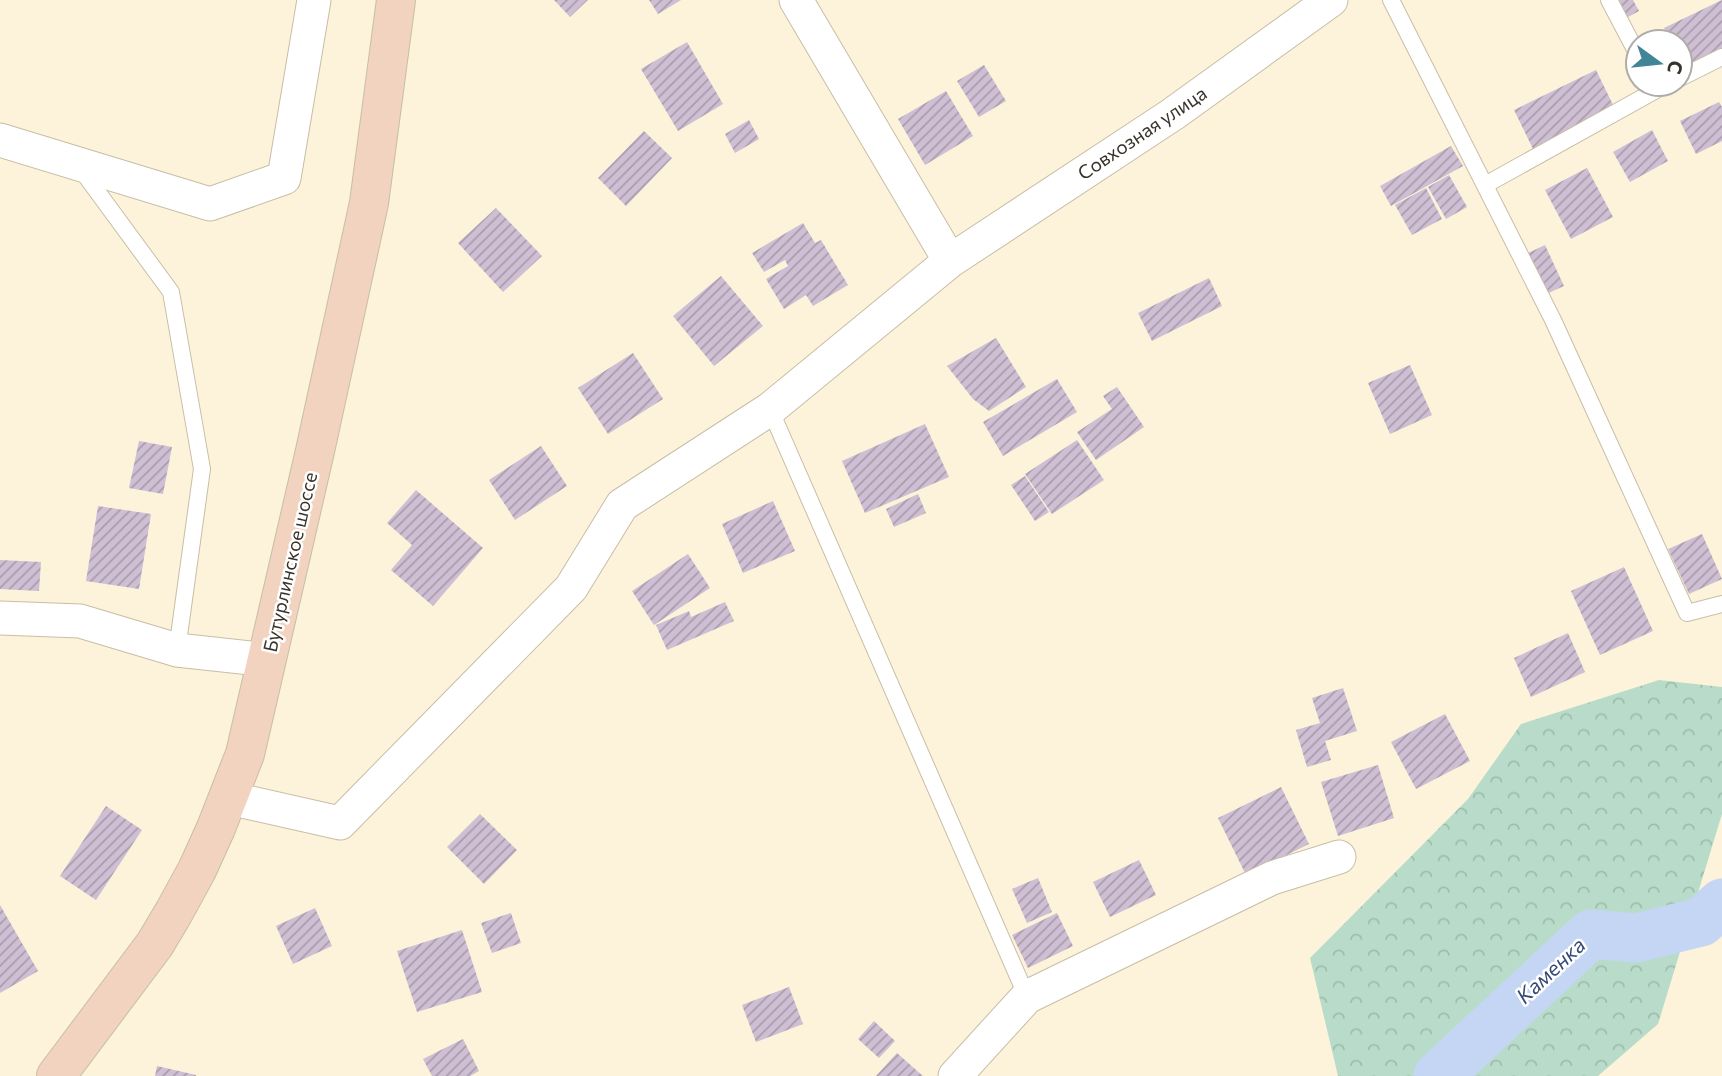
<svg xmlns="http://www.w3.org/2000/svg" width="1722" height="1076" font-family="Commissioner,sans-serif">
<defs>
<pattern id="forest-crowns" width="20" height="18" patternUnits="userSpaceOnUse" patternTransform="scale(1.75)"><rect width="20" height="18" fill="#b8dcc9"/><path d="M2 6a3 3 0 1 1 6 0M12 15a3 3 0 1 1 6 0" fill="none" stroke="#9fbdad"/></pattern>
<pattern id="building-hatch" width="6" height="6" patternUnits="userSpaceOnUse" patternTransform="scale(1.75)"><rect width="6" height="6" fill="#cfbfd4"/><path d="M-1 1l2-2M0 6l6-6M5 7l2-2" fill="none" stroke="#a99cac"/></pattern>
</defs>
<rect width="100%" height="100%" fill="#fcf3da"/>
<!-- forest -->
<path fill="url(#forest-crowns)" d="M1659 680 1722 687V814L1658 1024 1598 1076H1338L1310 958 1468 799 1521 724Z"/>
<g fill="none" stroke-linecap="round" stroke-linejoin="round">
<!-- river -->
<path stroke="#c5d6f5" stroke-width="49" d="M1438 1076 1591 934 1636 938 1701 922 1722 903"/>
</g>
<!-- building -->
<path fill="url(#building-hatch)" d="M554 0H588L570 17Z
M649 0H681L658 14Z
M1608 0H1633L1639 11 1619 22Z
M1722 0V64L1689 80 1680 61V42H1671L1664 28Z
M687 42 723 104 678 131 641 69Z
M984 65 1006 101 979 117 957 81Z
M1596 70 1617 113 1535 153 1514 110Z
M946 91 973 136 925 165 898 119Z
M1719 102 1722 107V141L1696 154 1680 121Z
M749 120 759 139 735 153 725 134Z
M1652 130 1668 161 1630 182 1613 152Z
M644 131 672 158 626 206 598 178Z
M1451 146 1463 166 1391 206 1380 186Z
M1587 168 1613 217 1571 239 1545 190Z
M1449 175 1467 207 1446 219 1428 187Z
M1426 188 1442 219 1412 235 1395 205Z
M496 208 542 256 503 292 458 243Z
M803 223 815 243 821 240 848 285 813 306 806 295 784 309 766 279 788 266 785 260 764 272 752 253Z
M1545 245 1564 286 1542 296 1524 255Z
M721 276 763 326 714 366 673 316Z
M1209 278 1222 306 1152 341 1138 313Z
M996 338 1026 387 989 411 973 399 947 366Z
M633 353 663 399 608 434 578 388Z
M1410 365 1432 415 1390 434 1368 383Z
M1057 379 1077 412 1003 456 983 422Z
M1117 387 1144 427 1096 460 1077 432 1112 409 1103 396Z
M925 424 949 477 865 513 842 461Z
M1077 440 1104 480 1052 514 1025 474Z
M139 441 172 447 163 494 129 488Z
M541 446 567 486 515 520 489 480Z
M1025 476 1049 512 1035 521 1011 485Z
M416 490 483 548 433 606 391 570 412 545 387 523Z
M918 494 926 513 894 527 886 509Z
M773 501 795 551 743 573 722 524Z
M98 506 151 514 139 589 86 581Z
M1702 534 1722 579 1689 594 1668 549Z
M688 554 710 588 654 625 632 591Z
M0 560 41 562 39 591 0 589Z
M1624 567 1653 631 1600 655 1571 591Z
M725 602 734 621 667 650 656 625 689 611 691 617Z
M1568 633 1585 672 1531 697 1514 658Z
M1343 688 1357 731 1325 741 1331 760 1307 767 1296 730 1320 723 1312 698Z
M1445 714 1470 761 1416 789 1391 742Z
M1378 765 1394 818 1338 836 1321 782Z
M1281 787 1309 844 1246 875 1218 818Z
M106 806 142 830 96 900 60 876Z
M480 814 517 850 484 884 447 847Z
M1139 860 1156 895 1110 917 1093 882Z
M1038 878 1052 912 1027 923 1012 889Z
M0 905 38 971 0 993Z
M315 908 332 946 293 964 276 926Z
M511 913 521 943 492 953 481 923Z
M1057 913 1073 946 1028 968 1012 935Z
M462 930 482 992 417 1012 397 951Z
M789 987 803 1024 756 1042 742 1005Z
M874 1021 895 1041 879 1058 858 1039Z
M463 1039 479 1071 470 1076H432L423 1059Z
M897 1053 923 1076H876Z
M157 1066 196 1075V1076H155Z"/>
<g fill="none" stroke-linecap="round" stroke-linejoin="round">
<!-- lane casing -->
<g stroke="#c7bea6" stroke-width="18">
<path id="lane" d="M1391 0 1553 320 1687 613 1722 604
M1609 0 1638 55
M1680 78 1722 57
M80 168 171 292 202 469 177 650
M1485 185 1667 84
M770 409 1027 997"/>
</g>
<!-- street casing -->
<g stroke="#c7bea6" stroke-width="35">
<path id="street" d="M796 0 950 261
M0 140 210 204 284 178 314 0
M0 618 80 621 177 650 268 660
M229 798 340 823 571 588 622 505 770 409 950 261 1173 114 1331 0
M955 1076 1027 997 1272 878 1339 857"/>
</g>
<!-- secondary casing -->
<g stroke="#c7bea6" stroke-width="40">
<path id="secondary" d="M56 1076 155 944 174 912 197 870 216 828 245 754 315 451 369 203 396 0"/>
</g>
<!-- lane -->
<use href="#lane" stroke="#fff" stroke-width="16"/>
<!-- street -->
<use href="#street" stroke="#fff" stroke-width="33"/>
<!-- secondary -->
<use href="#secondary" stroke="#f1d3bf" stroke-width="38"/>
</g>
<g text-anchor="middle" stroke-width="5" stroke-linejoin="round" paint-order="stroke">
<!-- street labels -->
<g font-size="19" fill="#37332a" stroke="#fff">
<text transform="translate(1142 133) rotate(-34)" y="7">Совхозная улица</text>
<text transform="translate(290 562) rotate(-77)" y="7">Бутурлинское шоссе</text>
</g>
<!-- water labels -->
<g font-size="21" font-style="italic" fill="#344a74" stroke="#fff">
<text transform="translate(1551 971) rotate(-43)" y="7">Каменка</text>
</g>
</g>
<!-- north arrow -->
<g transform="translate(1659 63) rotate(105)"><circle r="33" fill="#ffffff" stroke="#afadaa" stroke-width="2"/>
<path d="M0-5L12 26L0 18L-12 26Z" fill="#428596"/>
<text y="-10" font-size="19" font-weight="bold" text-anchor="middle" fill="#37332a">С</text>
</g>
</svg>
